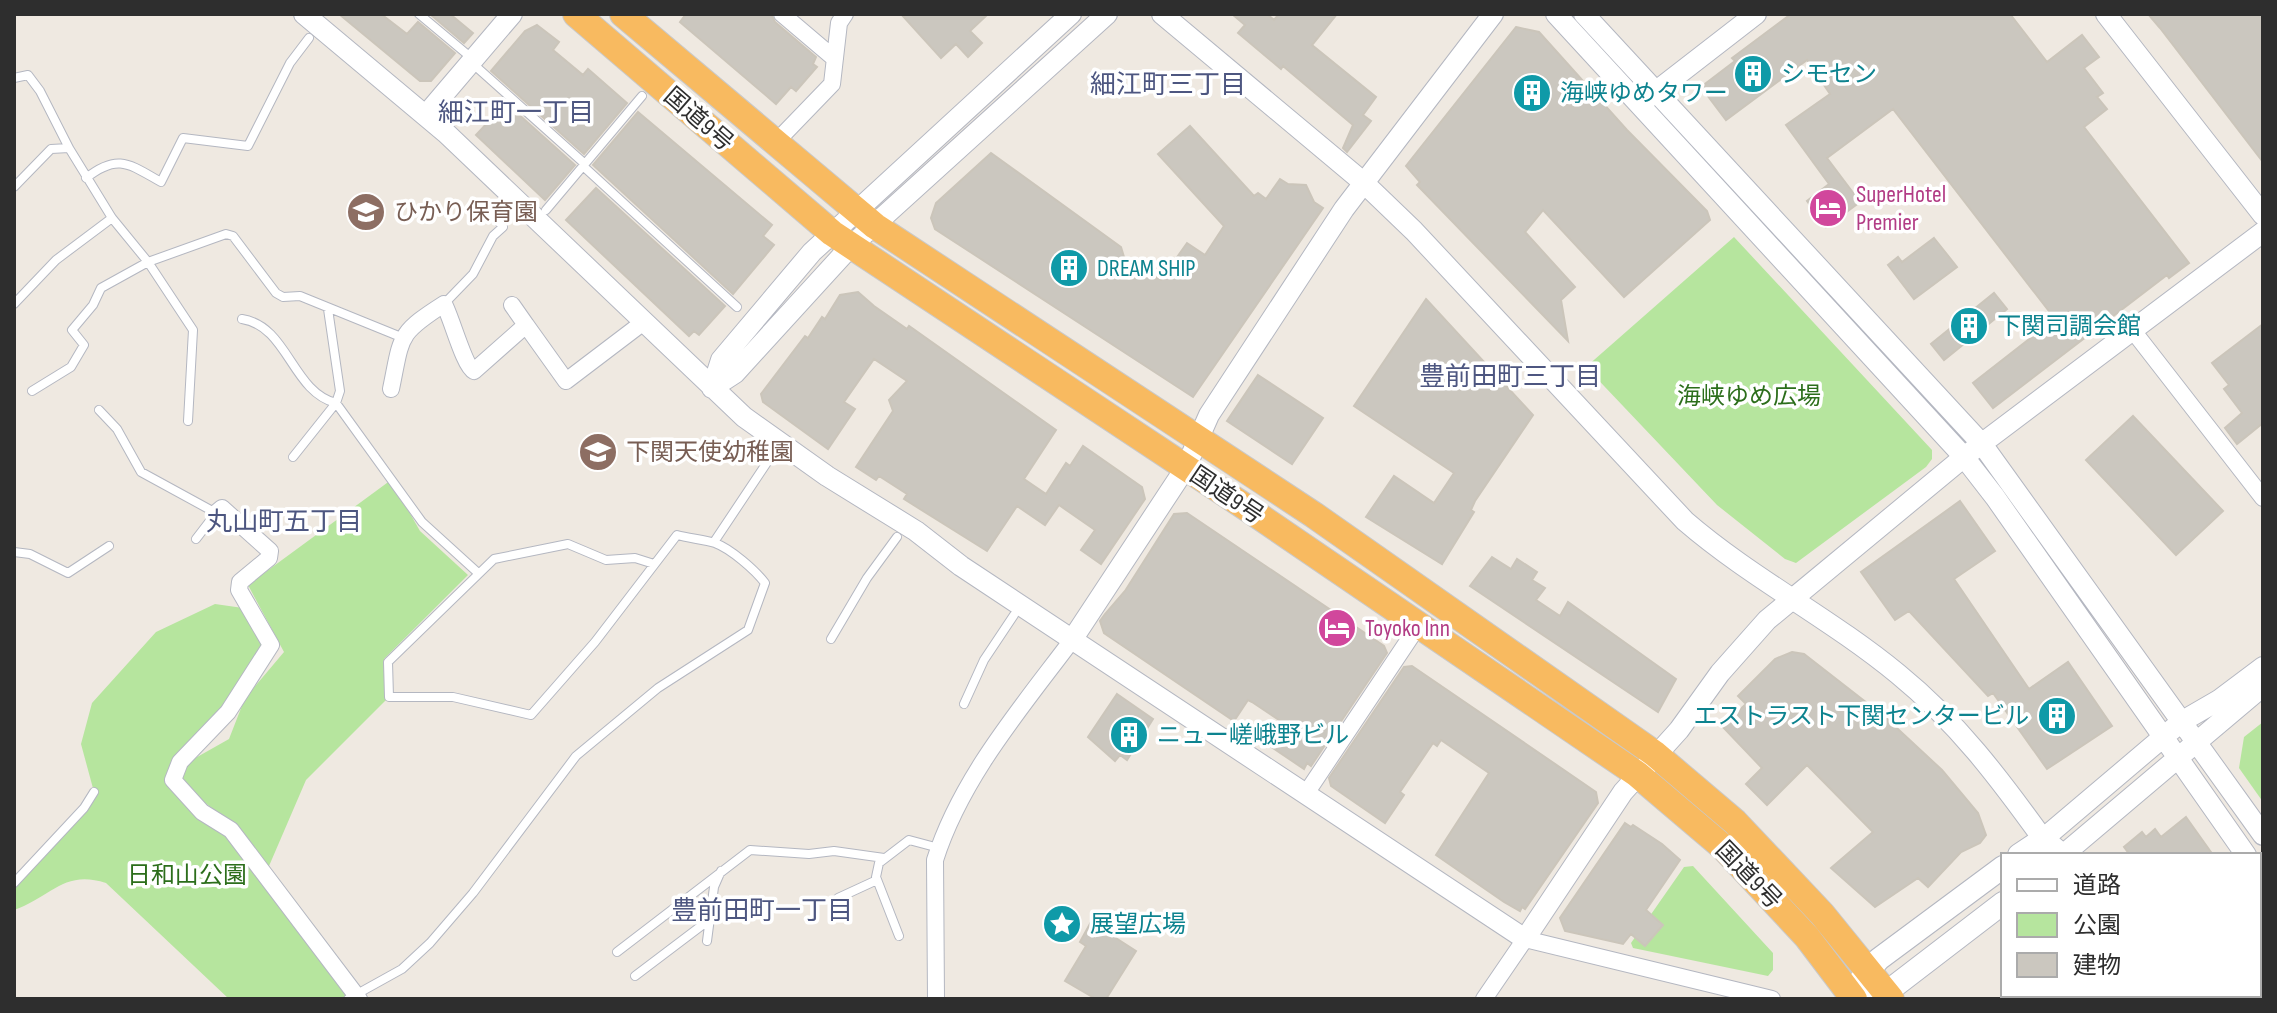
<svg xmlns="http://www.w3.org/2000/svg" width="2277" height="1013" font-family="'Sofia Sans Condensed','Noto Sans JP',sans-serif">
<rect width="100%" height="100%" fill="#efe9e1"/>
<!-- green -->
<path fill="#b6e59e" d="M1734 237 1932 450V459L1926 467 1796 563 1785 559 1717 505 1586 367Z
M391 480 420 531 468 575 384 659 389 697 306 780 266 873 239 829 178 782 183 765 229 739 245 698 284 652 248 585Z
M215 604 250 609 271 645 174 772 231 830 358 997 229 999 106 883C64 869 51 897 14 910V883L94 792 81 744 92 703 156 632Z
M2263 722V802L2239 768 2244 737Z
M1693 866 1773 953V970L1768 976 1633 948 1631 943 1684 867Z"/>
<!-- building -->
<path fill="#cbc7bf" stroke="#cbc5ba" stroke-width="2" d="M339 14H381L407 34 418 22 455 53 431 81H420Z
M430 14H450L473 33 464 43Z
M686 14H771L775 22 816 57 813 64 817 67 796 91 791 87 776 104 680 22Z
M901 14H988L970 31 982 43 968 57 956 44 941 58Z
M1232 14H1267L1274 20 1279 14H1337L1312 45 1376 97 1363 115 1371 121 1347 152 1343 148 1353 125 1283 66 1281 69 1238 33 1245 25Z
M1791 14H2010L2047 62 2082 35 2099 57 2084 68 2103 93 2097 97 2107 109 2084 127 2189 263 2169 278 2167 275 1993 408 1973 383 2055 319 1893 109 1827 158 1860 202 1826 227 1807 201 1829 184 1786 125 1830 94 1807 60 1726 120 1701 87 1735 61 1732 58Z
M2148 14H2263V162L2160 28Z
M537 25 559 42 553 50 583 75 588 69 627 103 584 154 491 71 525 31Z
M1516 27 1539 32 1627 130 1707 211 1710 220 1624 297 1543 210 1525 232 1575 287 1561 300 1568 341 1417 185 1420 182 1406 166Z
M506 103 575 165 545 200 476 135Z
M638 112 772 225 763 236 774 245 733 294 593 165Z
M1190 126 1254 196 1258 193 1266 199 1280 179 1288 184 1306 185 1314 202 1323 208 1193 397 935 229 931 218 936 203 991 153 1121 247 1124 257 1161 280 1187 243 1205 255 1224 226 1158 154Z
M596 188 725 306 699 335 694 331 689 336 566 220Z
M1934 238 1957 267 1914 299 1888 265 1898 257 1902 262Z
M858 292 874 306 907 329 909 326 1056 430 1024 479 1046 494 1066 463 1070 466 1083 446 1142 487 1145 499 1101 564 1081 550 1095 530 1059 505 1045 525 1017 506 987 551 904 499 907 494 879 476 876 480 856 467 893 411 889 400 907 381 874 359 844 402 855 409 828 449 763 402 761 394 805 336 808 338 822 317 825 319 840 295Z
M1994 293 2007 309 1944 360 1931 344Z
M1426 299 1533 415 1475 501 1471 510 1474 512 1442 564 1366 517 1394 476 1434 503 1454 473 1354 406Z
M2263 324V423L2237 444 2225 428 2242 413 2224 389 2229 385 2212 363Z
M1258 375 1323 418 1292 464 1227 421Z
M2133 416 2223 511 2176 555 2086 460Z
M1960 501 1995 551 1954 579 2029 689 2068 662 2112 726 2047 769 1993 693 1988 696 1909 611 1895 620 1861 572Z
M1187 513 1384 646 1387 653 1311 766 1307 763 1304 769 1267 744 1282 722 1252 702 1248 700 1234 721 1104 633 1100 621 1105 614 1125 591 1174 514Z
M1492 557 1511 569 1517 559 1537 572 1532 580 1545 588 1536 600 1560 616 1568 602 1676 679 1658 712 1470 586Z
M1792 652 1804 654 1885 717 1942 770 1978 813 1986 835 1980 843 1961 852 1928 887 1918 878 1875 907 1831 868 1873 832 1807 765 1767 805 1746 784 1762 768 1722 726 1746 704 1738 696 1775 659Z
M1412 666 1596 792 1598 803 1525 909 1522 907 1520 911 1504 902 1436 855 1489 773 1441 740 1437 746 1433 743 1400 792 1404 795 1385 823 1331 786 1329 778 1404 667Z
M1117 694 1153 719 1127 760 1120 755 1115 761 1088 737Z
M2186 817 2213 855H2130L2124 847 2142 832 2146 837 2155 829 2161 837Z
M1625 823 1631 827 1633 825 1662 844 1680 860 1646 910 1663 925 1645 946 1631 934 1623 944 1565 931 1560 918Z
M1091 922 1136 951 1106 999H1096L1065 981 1086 946 1080 942Z"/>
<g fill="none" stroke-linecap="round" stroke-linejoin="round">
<!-- service casing -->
<g stroke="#b4b7c1" stroke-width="10">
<path id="service" d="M419 14 474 60
M472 63 585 164
M14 78 28 75 40 91 69 148
M583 166 737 307
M86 178C118 153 129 164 161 182L183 138 248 146 290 63 309 38
M14 187 51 149 69 148 112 218 148 262 193 330 188 421
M546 210 642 96
M14 304 56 260 112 218
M444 304 473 274 493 236 503 227 485 205
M242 319C288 326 292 392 336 403L422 522 477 572
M32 391 71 367 84 345 72 330 93 305 101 288 148 262 226 234 233 236 276 293 283 297 300 296 401 337
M99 410 117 429 141 472 216 513 196 539
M293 457 336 403 340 391 328 309
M714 542 780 443
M14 552 30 554 68 573 109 546
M831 639 867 578 897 537
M964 704 984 660 1014 615
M14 883 84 808 94 792
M838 898 877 880
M899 936 876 877 879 863 909 840 939 848
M707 941 714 887 721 871
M617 952 750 850 809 854 834 851 884 858
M635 976 709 920
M348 999 402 969 430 943 473 893 576 756 658 688 748 630 765 583C755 570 731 549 715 543 706 540 688 538 677 535L595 642 531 715 453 697H389L388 662 494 559 568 544 606 560 635 558 654 564"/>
</g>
<!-- minor casing -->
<g stroke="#b4b7c1" stroke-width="18">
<path id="minor" d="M782 14 835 59
M776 142 832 84 839 23 845 14
M526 325 566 381 645 321
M2134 332 2263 498
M391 389C402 336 397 334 444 304 452 319 464 366 474 371L526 325 512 305
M216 513 222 508 270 551 269 558 240 582 239 590 271 645 228 712 180 762 173 780 202 812 231 830 359 999
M1305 795 1418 626
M2259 974 2263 973
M936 999 935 860C961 778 1021 708 1072 640
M1484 999 1525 939 1772 999"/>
</g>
<!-- tertiary casing -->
<g stroke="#b4b7c1" stroke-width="22">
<path id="tertiary" d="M304 14 446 133 744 417 827 476 916 531 961 566 1525 939 1623 792 1679 730 1720 673 1767 620 1964 457 2263 232
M1162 14 1363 182 1414 231 1685 521C1751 578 1830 618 1898 674 1957 722 1999 778 2043 839L2181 722 2219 700 2263 667
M1556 14 1964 457 1995 497 2246 855
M1584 14 1982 444 2263 835
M2106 14 2263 215
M1645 100 1756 14
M426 115 512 14
M712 388 735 373 851 246 1107 14
M712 388 721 360 812 252 1071 14
M1072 640 1186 467 1209 415 1344 209 1493 14
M2063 855 2263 686
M2259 872 2263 877"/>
</g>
<!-- secondary casing -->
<g stroke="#b4b7c1" stroke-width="24">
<path id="secondary" d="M2043 839 2062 855
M2019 855 2043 839
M1858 983 1879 959 2003 867
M1871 993 1887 992 2003 903
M2142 995 2145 999
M2165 995 2168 999"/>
</g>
<!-- trunk casing -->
<g stroke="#c9c9c9" stroke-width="28">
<path id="trunk" d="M576 14 832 233 1247 508 1637 774 1723 847 1807 937 1854 999
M623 14 875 226 1314 515 1655 754 1735 822 1822 914 1891 999"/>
</g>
<!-- service -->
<use href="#service" stroke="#fff" stroke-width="8"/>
<!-- minor -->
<use href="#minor" stroke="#fff" stroke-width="16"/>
<!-- tertiary -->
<use href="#tertiary" stroke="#fff" stroke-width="20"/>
<!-- secondary -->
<use href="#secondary" stroke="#fff" stroke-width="22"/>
<!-- trunk -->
<use href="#trunk" stroke="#f8ba60" stroke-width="26"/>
</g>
<!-- icons -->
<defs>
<g id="building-disc" transform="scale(2)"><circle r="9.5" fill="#0f9aa8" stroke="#fff"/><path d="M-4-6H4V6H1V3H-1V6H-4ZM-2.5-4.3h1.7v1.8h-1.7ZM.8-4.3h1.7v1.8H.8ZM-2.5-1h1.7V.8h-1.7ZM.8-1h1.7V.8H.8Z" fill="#fff"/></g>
<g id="hotel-disc" transform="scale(2)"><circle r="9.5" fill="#d1479c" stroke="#fff"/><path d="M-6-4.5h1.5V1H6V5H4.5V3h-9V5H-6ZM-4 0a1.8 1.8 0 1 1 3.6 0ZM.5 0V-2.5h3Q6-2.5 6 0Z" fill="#fff"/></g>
<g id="school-disc" transform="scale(2)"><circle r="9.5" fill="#8d6e63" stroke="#fff"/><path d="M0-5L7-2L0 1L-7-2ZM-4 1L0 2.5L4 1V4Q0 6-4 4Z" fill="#fff"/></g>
<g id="sight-disc" transform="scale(2)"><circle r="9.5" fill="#0f9aa8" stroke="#fff"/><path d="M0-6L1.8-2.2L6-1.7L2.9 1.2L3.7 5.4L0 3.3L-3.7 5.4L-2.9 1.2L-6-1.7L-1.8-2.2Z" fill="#fff"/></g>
</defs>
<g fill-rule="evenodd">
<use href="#building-disc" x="1753" y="74"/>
<use href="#building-disc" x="1532" y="93"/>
<use href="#hotel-disc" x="1828" y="208"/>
<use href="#school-disc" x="366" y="212"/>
<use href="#building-disc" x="1069" y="268"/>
<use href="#building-disc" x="1969" y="326"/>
<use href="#school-disc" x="598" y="452"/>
<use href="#hotel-disc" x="1337" y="628"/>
<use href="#building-disc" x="2057" y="716"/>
<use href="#building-disc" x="1129" y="735"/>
<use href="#sight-disc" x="1062" y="924"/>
</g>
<g text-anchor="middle" stroke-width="7" stroke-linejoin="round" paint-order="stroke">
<!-- culture labels -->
<g font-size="24" fill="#0d838f" stroke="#fff" text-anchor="start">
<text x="1781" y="82">シモセン</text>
<text x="1560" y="101">海峡ゆめタワー</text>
<text x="1097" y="276">DREAM SHIP</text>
<text x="1997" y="334">下関司調会館</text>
<text x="2029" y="724" text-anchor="end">エストラスト下関センタービル</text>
<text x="1157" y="743">ニュー嵯峨野ビル</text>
<text x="1090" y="932">展望広場</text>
</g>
<!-- street labels -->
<g font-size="24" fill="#2e2e2e" stroke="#fff">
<text transform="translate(699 119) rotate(41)" y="8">国道9号</text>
<text transform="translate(1227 495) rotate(34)" y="8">国道9号</text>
<text transform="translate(1749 875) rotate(46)" y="8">国道9号</text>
</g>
<!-- hotel labels -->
<g font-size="24" fill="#b23c85" stroke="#fff" text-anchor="start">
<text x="1856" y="202">SuperHotel<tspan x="1856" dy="28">Premier</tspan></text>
<text x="1365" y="636">Toyoko Inn</text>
</g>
<!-- education labels -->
<g font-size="24" fill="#785e54" stroke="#fff" text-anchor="start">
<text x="394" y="220">ひかり保育園</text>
<text x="626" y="460">下関天使幼稚園</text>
</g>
<!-- park labels -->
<g font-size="24" fill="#2c6e1b" stroke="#fff">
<text x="1749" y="404">海峡ゆめ広場</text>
<text x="187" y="883">日和山公園</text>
</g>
<!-- neighbourhood labels -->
<g font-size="26" fill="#4d5680" stroke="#fff">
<text x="1168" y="93">細江町三丁目</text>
<text x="516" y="121">細江町一丁目</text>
<text x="1510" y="385">豊前田町三丁目</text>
<text x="284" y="530">丸山町五丁目</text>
<text x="762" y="919">豊前田町一丁目</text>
</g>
</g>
<!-- border -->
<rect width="2277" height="1013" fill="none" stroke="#2e2e2e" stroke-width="32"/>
<!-- legend -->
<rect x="2001" y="853" width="260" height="144" fill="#ffffff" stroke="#ababab" stroke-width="2"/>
<rect x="2017" y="879" width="40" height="12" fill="#ffffff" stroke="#ababab" stroke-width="2"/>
<text x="2073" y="893" font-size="24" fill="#2e2e2e">道路</text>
<rect x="2017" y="913" width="40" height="24" fill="#b6e59e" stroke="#ababab" stroke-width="2"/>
<text x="2073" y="933" font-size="24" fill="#2e2e2e">公園</text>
<rect x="2017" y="953" width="40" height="24" fill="#cbc7bf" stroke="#ababab" stroke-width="2"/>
<text x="2073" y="973" font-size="24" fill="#2e2e2e">建物</text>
</svg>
